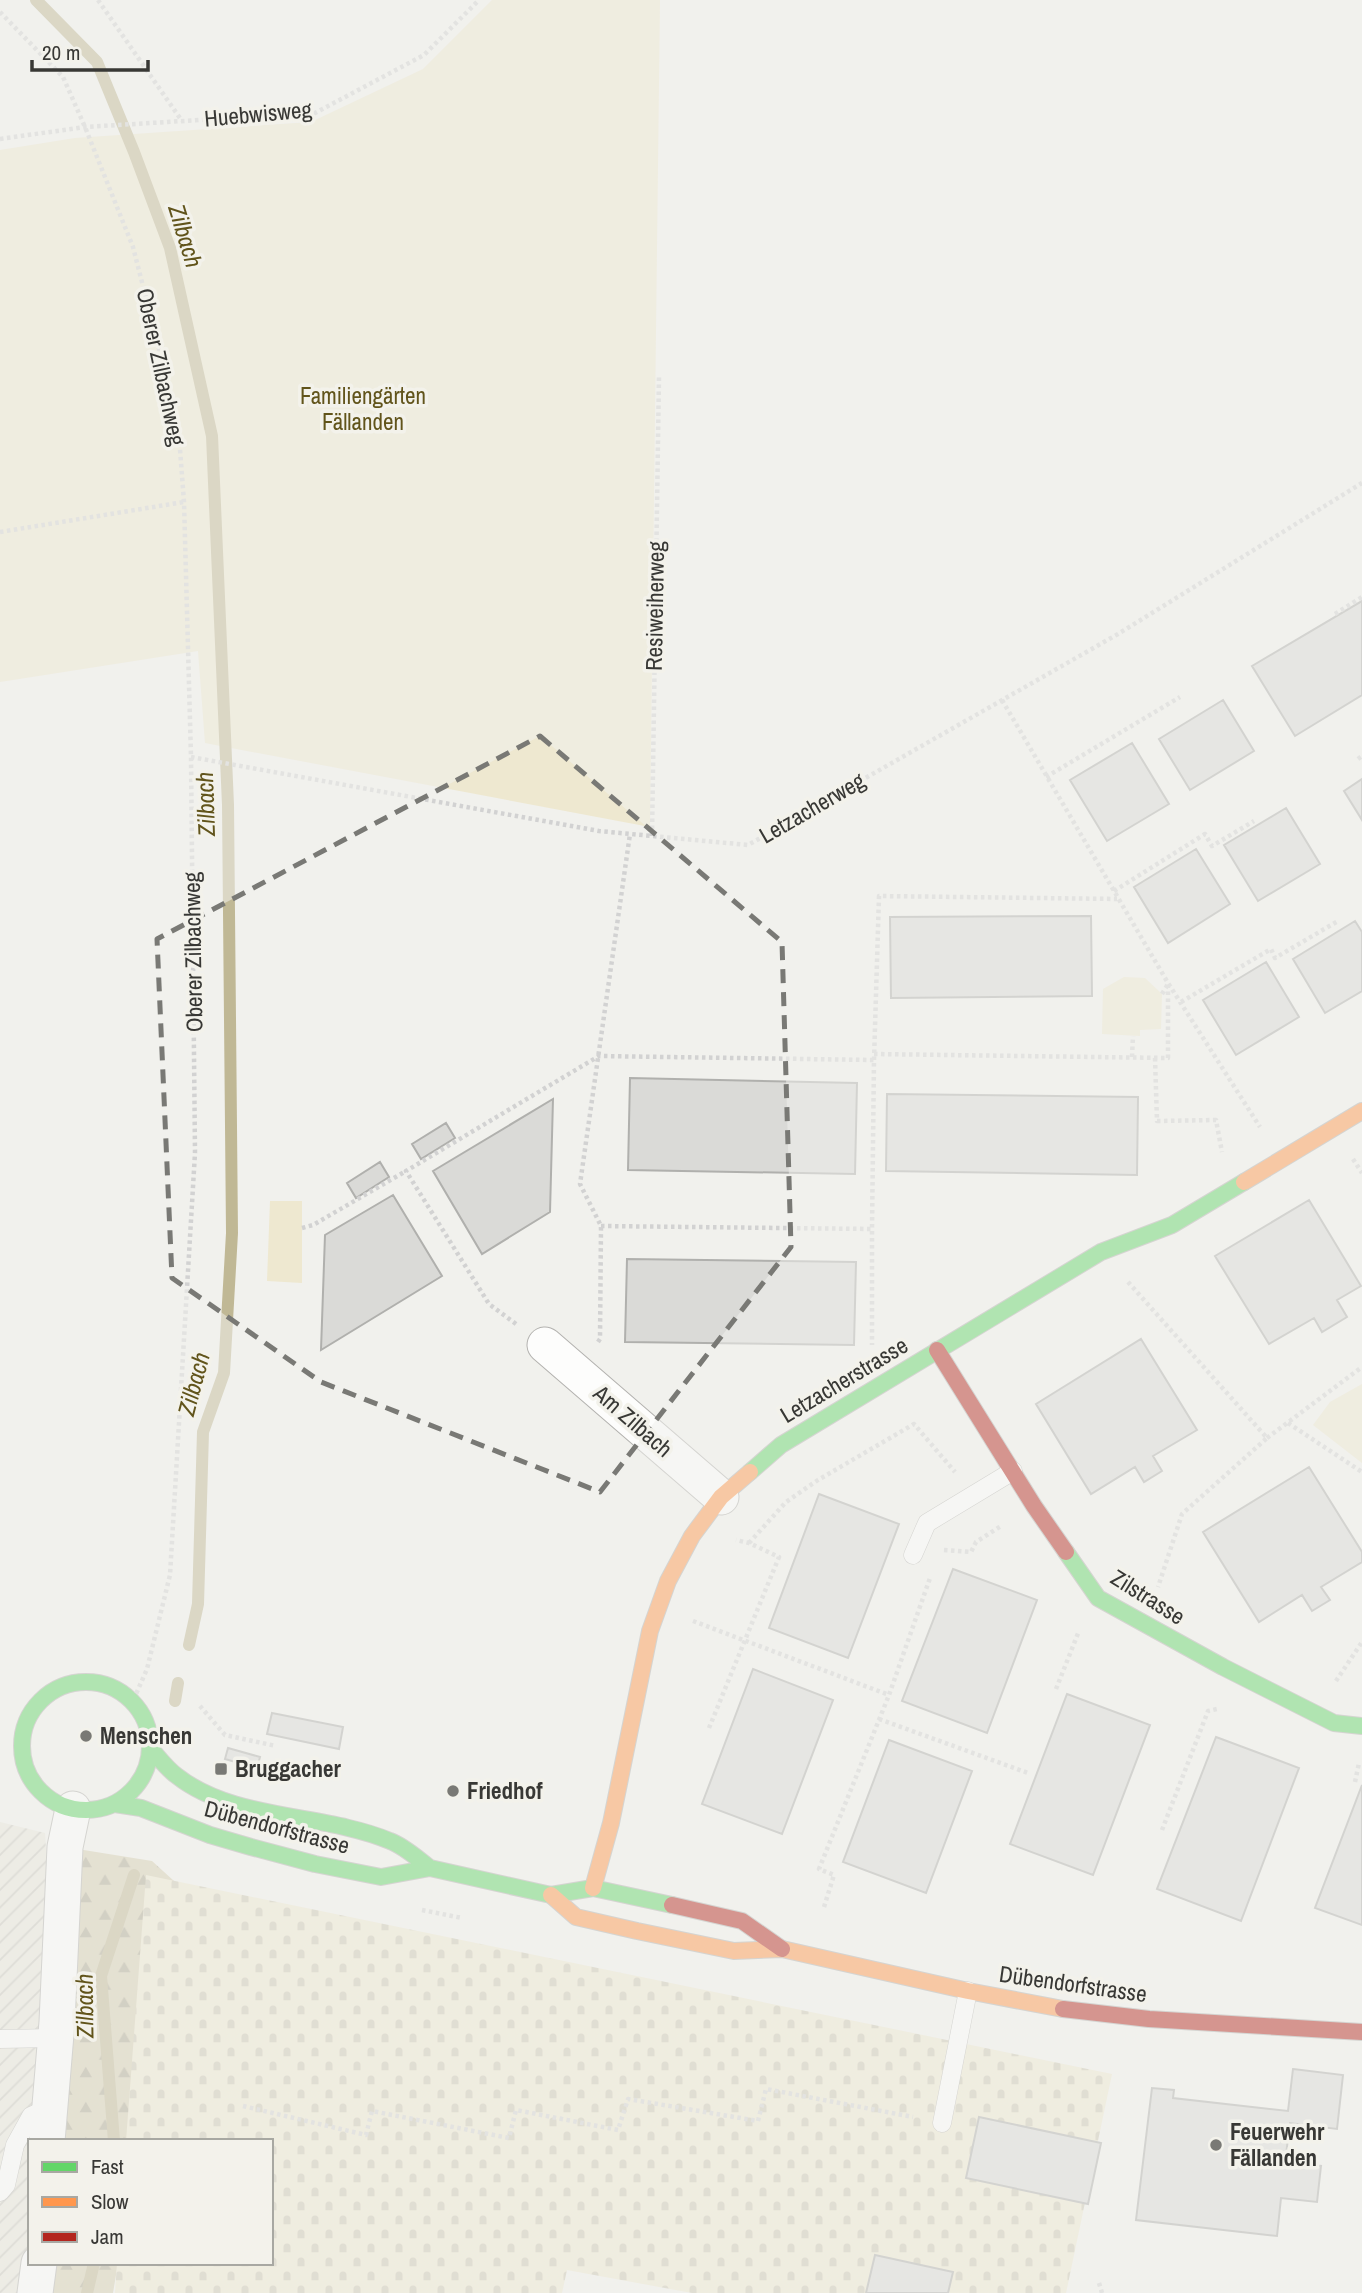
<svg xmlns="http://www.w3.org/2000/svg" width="1362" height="2293" font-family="'Archivo Narrow',sans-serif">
<defs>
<pattern id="industrial-furrows" width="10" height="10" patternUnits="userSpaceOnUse" patternTransform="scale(1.75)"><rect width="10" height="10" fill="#e8e6dc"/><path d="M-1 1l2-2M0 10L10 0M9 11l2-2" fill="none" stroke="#c8c6bd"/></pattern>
<pattern id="forest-firs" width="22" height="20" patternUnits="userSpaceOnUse" patternTransform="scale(1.75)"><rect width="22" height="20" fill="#d5ceb2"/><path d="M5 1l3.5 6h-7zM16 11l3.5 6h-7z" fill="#aea892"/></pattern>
<pattern id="cemetery-stones" width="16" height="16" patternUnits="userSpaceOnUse" patternTransform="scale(1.75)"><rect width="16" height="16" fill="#eee8d0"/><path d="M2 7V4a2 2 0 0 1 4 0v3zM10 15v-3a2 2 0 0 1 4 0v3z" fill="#cdc8b3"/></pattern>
</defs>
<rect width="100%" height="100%" fill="#f1f1ed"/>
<!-- industrial -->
<path fill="url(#industrial-furrows)" d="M0 1822 45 1833 57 2022 47 2141H30V2263L35 2293H0Z"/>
<!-- forest -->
<path fill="url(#forest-firs)" d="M65 1847 152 1861 196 1901 140 2141H47Z
M39 2263H118L113 2293H35Z"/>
<!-- cemetery -->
<path fill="url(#cemetery-stones)" d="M146 1875 1112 2074 1066 2293H692L567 2270 562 2293H115L117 2263H271V2141H126Z"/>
<!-- green -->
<path fill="#eee8d0" d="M492 0H660L650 827 205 743 198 651 0 682V150L75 138 311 122 423 69Z
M1124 977 1145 978 1162 994 1161 1029 1140 1030V1036L1102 1034 1103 989Z
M270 1201H302V1283L267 1281Z
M1362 1384V1463L1313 1425 1330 1402Z"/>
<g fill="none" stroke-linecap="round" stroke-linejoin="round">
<!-- stream -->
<path stroke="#c0b895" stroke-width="12" d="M36 0 97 62 134 152 170 248 212 436 228 805 232 1233 224 1373 203 1432 198 1604 189 1645
M175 1701 178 1683
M114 2141 101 1976 134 1875
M87 2293 94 2263"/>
</g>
<!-- building -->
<path fill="#dadad7" stroke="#b0b0ad" stroke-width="2" d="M1362 601V695L1295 736 1252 666Z
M1223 700 1254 751 1190 790 1159 739Z
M1132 743 1169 804 1107 841 1070 780Z
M1362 779V820L1344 791Z
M1286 808 1320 864 1258 901 1224 845Z
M1196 849 1230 904 1168 943 1134 887Z
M1091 916 1092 996 891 998 890 917Z
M1355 921 1362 932V991L1325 1013 1293 959Z
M1266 962 1299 1017 1236 1055 1203 1000Z
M630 1078 857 1083 855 1174 628 1170Z
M887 1094 1138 1097 1137 1175 886 1171Z
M553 1099 550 1212 482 1254 433 1171Z
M446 1123 455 1138 421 1159 412 1144Z
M380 1162 389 1177 356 1198 347 1183Z
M393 1195 442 1276 321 1350 325 1235Z
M1309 1200 1361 1286 1337 1300 1347 1317 1322 1332 1314 1318 1269 1344 1215 1256Z
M627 1259 856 1262 854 1345 625 1342Z
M1141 1339 1197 1430 1153 1456 1162 1471 1144 1482 1135 1467 1091 1494 1036 1404Z
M1309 1467 1362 1552V1562L1321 1587 1330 1600 1312 1611 1302 1595 1259 1622 1203 1532Z
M819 1494 899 1524 848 1658 769 1628Z
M953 1569 1037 1600 987 1733 902 1701Z
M753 1669 833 1700 782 1834 702 1804Z
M1067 1694 1150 1725 1093 1875 1010 1844Z
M272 1713 343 1727 339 1749 267 1734Z
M1216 1737 1299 1768 1241 1921 1157 1889Z
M889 1740 972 1771 926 1893 843 1862Z
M228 1748 260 1757 257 1768 225 1759Z
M1362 1785V1925L1315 1908Z
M1293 2069 1343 2075 1337 2129 1290 2123 1285 2162 1321 2166 1317 2202 1281 2198 1277 2236 1136 2220 1152 2088 1174 2090 1173 2098 1288 2111Z
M979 2117 1101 2143 1088 2204 966 2178Z
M875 2255 953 2272 948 2293H866Z"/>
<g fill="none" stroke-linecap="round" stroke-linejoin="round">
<!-- lane casing -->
<g stroke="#b3b2af" stroke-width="19">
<path id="lane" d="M913 1555 927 1523 1013 1471
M0 2039 55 2038
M942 2123 968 1991
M0 2192 6 2185 15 2145 31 2116 49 2108"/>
</g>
<!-- street casing -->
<g stroke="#b3b2af" stroke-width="37">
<path id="street" d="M545 1345 721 1497
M47 2141 57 2022 65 1847 73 1809
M35 2293 39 2263"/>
</g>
<!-- fast casing -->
<g stroke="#b3b2af" stroke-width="18">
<path id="fast" d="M750 1472 781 1445 1101 1252 1172 1225 1244 1182
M1066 1552 1098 1598 1223 1667 1334 1723 1362 1726
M22 1746a64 64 0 1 1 128 0a64 64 0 1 1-128 0Z
M151 1749C159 1758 167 1769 177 1776 234 1821 324 1813 390 1841 404 1846 418 1859 430 1868
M115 1804 141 1808 210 1835 251 1847 315 1864 381 1877 430 1868 551 1895 593 1888 672 1905"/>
</g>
<!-- slow casing -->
<g stroke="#b3b2af" stroke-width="18">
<path id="slow" d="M1244 1182 1362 1111
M593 1888 611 1823 650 1631 668 1581 692 1536 721 1497 750 1472
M551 1895 576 1917 637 1931 734 1951 782 1949 968 1991 1063 2009"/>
</g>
<!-- jam casing -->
<g stroke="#b3b2af" stroke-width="18">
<path id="jam" d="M937 1350 1034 1506 1066 1552
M672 1905 742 1921 782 1949
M1063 2009 1149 2019 1362 2032"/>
</g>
<!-- path -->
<path stroke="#d2d2d2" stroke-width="4.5" stroke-dasharray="3.5 3.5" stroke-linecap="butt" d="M98 0 182 121
M0 12 63 77 85 127 133 247 178 423 184 502 191 757 195 1153 170 1575 147 1669 133 1701
M0 139 85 127 315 113 424 55 479 0
M0 532 184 502
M1335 614 1362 597
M1002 700 1168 983 1260 1127
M191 757 599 831 748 845 1118 634 1362 483
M1358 759 1362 756
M1046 777 1180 697
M652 836 659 376
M1114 891 1205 834 1212 846 1254 821
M1162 994 1168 984
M1181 1002 1271 949 1275 958 1338 921
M874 1054 1168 1058V985
M1132 1057 1133 1036
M1155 1058 1157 1121 1216 1120 1222 1152
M874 1060 879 896 1117 899
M1353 1159 1362 1173
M601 1226 872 1229V1345
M302 1228 313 1225 406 1171
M1128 1282 1267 1438 1182 1514 1158 1587
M516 1324 489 1304 406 1171 599 1056 874 1060 872 1229
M598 1342 600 1339 601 1226 580 1184 630 834
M1288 1423 1362 1472
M1267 1438 1362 1367
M749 1543 786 1502 818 1480 914 1424 955 1472
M944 1550 971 1552 976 1542 1001 1526
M693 1621 889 1695 930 1578
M1336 1681 1362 1642
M1056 1689 1079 1631
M200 1706 225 1735 276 1746
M879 1719 1028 1773
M709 1728 779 1557 749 1543 736 1540
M1355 1782 1359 1763
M1162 1830 1208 1711 1217 1709
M824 1907 834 1875 819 1869 889 1695
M422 1910 462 1918
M243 2106 366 2135 372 2111 509 2138 516 2110 618 2130 628 2099 758 2121 766 2089 913 2117
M1099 2283 1102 2293"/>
<!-- lane -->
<use href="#lane" stroke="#fdfdfc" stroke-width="18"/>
<!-- street -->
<use href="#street" stroke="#fdfdfc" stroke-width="35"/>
<!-- fast -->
<use href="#fast" stroke="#63d668" stroke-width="16"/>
<!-- slow -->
<use href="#slow" stroke="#ff974d" stroke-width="16"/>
<!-- jam -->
<use href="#jam" stroke="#b3261e" stroke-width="16"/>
</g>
<!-- marked area -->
<path d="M0 0H1362V2293H0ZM540 736 782 942 791 1247 600 1492 321 1382 172 1278 157 939Z" fill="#f1f1ed" fill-opacity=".55" fill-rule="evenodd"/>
<path fill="none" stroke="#797975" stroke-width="5" stroke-dasharray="14 9" stroke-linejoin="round" d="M540 736 782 942 791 1247 600 1492 321 1382 172 1278 157 939Z"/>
<!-- markers -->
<g fill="#797975" stroke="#f3f2eb" stroke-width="2.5">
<circle cx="86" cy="1736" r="7"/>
<rect x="214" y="1762" width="14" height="14" rx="3.5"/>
<circle cx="453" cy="1791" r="7"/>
<circle cx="1216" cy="2145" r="7"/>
</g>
<g text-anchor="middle" stroke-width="7" stroke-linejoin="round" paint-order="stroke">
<!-- street labels -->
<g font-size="23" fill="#383835" stroke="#f3f2eb">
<text transform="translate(258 114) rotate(-5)" y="8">Huebwisweg</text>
<text transform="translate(161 367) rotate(78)" y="8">Oberer Zilbachweg</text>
<text transform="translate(655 606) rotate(-89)" y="8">Resiweiherweg</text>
<text transform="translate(812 808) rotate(-30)" y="8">Letzacherweg</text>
<text transform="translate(193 952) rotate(-91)" y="8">Oberer Zilbachweg</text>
<text transform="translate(844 1380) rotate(-31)" y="8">Letzacherstrasse</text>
<text transform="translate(633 1421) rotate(41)" y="8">Am Zilbach</text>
<text transform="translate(1148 1597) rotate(32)" y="8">Zilstrasse</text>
<text transform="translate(277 1827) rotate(15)" y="8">Dübendorfstrasse</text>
<text transform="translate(1073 1984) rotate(8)" y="8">Dübendorfstrasse</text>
</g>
<!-- park labels -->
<g font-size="23" fill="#61541b" stroke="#f3f2eb">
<text x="363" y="404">Familiengärten<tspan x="363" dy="26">Fällanden</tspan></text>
</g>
<!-- poi labels -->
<g font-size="23" font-weight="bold" fill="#383835" stroke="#f3f2eb" text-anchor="start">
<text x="100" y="1744">Menschen</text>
<text x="235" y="1777">Bruggacher</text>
<text x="467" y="1799">Friedhof</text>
<text x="1230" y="2140">Feuerwehr<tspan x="1230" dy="26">Fällanden</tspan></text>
</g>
<!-- water labels -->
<g font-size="24" font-style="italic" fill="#61541b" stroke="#f3f2eb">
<text transform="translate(185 236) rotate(73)" y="8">Zilbach</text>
<text transform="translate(206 804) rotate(-92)" y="8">Zilbach</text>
<text transform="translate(194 1384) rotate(-75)" y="8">Zilbach</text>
<text transform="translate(85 2006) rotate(-91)" y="8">Zilbach</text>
</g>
</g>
<!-- legend -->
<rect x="28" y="2139" width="245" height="126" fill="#f3f2eb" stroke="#a8a8a2" stroke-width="2"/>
<rect x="42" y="2162" width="35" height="10" fill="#63d668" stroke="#a8a8a2" stroke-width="2"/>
<text x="91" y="2174" font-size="21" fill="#383835">Fast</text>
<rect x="42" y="2197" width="35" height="10" fill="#ff974d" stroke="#a8a8a2" stroke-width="2"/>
<text x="91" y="2209" font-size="21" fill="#383835">Slow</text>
<rect x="42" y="2232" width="35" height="10" fill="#b3261e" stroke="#a8a8a2" stroke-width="2"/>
<text x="91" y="2244" font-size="21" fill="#383835">Jam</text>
<!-- scale -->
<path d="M32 60v10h116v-10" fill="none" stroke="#383835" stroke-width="3.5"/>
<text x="42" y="60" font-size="21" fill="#383835" stroke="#f3f2eb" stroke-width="5" paint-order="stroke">20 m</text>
</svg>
